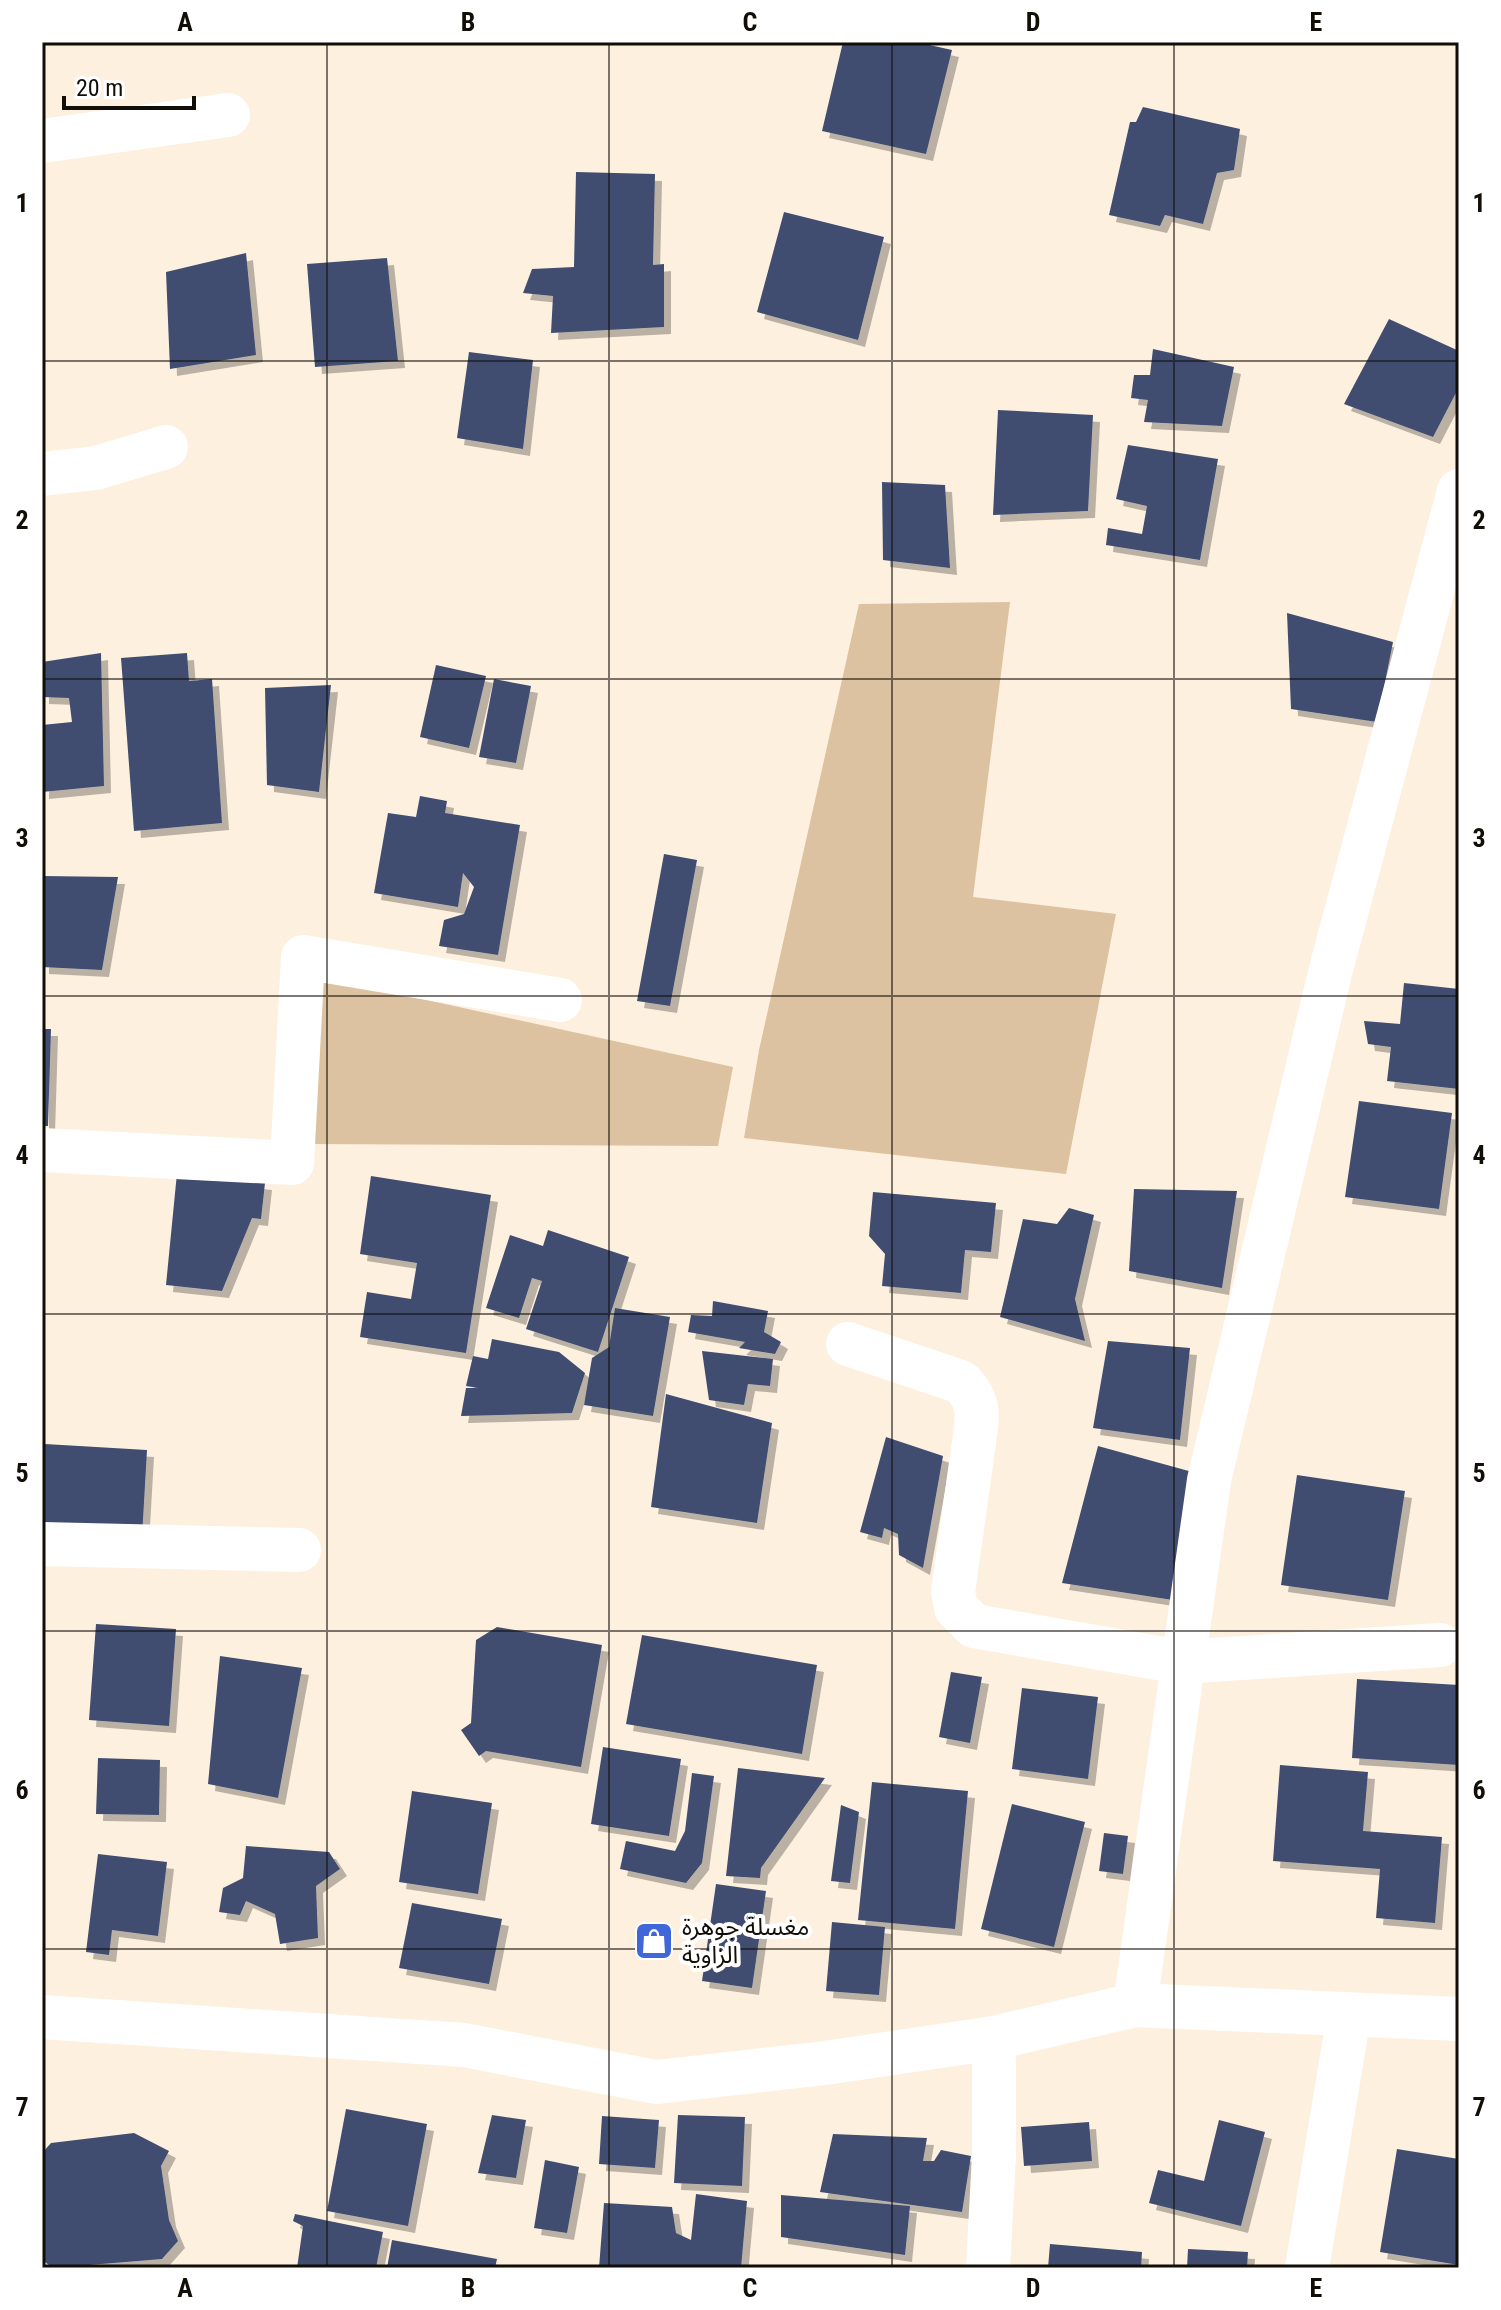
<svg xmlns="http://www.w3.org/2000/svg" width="1501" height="2310" font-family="'Roboto Condensed','Noto Sans Arabic',sans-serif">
<defs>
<filter id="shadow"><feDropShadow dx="7" dy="7" stdDeviation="0" flood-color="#0004"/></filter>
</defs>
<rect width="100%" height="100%" fill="#fef0de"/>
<!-- green -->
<path fill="#ddc2a1" d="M1010 602 973 897 1116 914 1066 1174 744 1138 759 1050 859 604Z
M317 976 733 1067 718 1146 304 1144Z"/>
<!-- building -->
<path fill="#3f4e71" filter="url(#shadow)" d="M843 42H916L952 50 926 154 822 131Z
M1143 107 1240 129 1234 170 1217 173 1203 224 1165 215 1160 226 1109 215 1130 122H1136Z
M576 172 655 174 653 265 664 264V327L551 333 553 296 523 293 532 269 574 267Z
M784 212 884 237 858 340 757 312Z
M246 253 256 355 170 369 166 272Z
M387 258 398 361 315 367 307 264Z
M1389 319 1459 351V387L1433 437 1344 404Z
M1153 349 1234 367 1222 426 1144 422 1148 400 1131 398 1134 375H1150Z
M469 352 533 360 523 449 457 438Z
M998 410 1093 415 1088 511 993 515Z
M1128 445 1218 459 1200 560 1106 545 1108 528 1142 534 1147 506 1116 499Z
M882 482 945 485 950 568 883 560Z
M1287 613 1393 642 1377 722 1291 709Z
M101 653 104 786 42 792V725L72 722 69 698 42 697V662Z
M187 653 189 681 212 679 222 823 134 831 121 658Z
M436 665 486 676 469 748 420 737Z
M494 679 531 686 516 763 479 757Z
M331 685 319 792 267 785 265 688Z
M420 796 447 801 445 813 520 825 498 955 439 946 444 920 464 914 474 887 463 873 458 907 374 893 388 813 416 817Z
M664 854 697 860 670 1006 637 1001Z
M42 876 118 877 102 970 42 967Z
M1404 983 1459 989V1089L1387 1081 1391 1047 1368 1044 1364 1021 1400 1024Z
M42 1029H51L48 1126H42Z
M1359 1101 1452 1113 1439 1209 1345 1197Z
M177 1173 265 1183 261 1219 252 1218 222 1291 166 1285Z
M371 1176 491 1195 466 1353 360 1337 367 1292 411 1299 417 1263 360 1254Z
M1134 1189 1237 1191 1222 1288 1129 1271Z
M873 1192 996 1203 991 1252 965 1250 961 1293 882 1286 885 1254 869 1236Z
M1069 1208 1094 1215 1075 1299 1085 1341 1000 1317 1023 1219 1057 1224Z
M548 1230 629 1257 598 1352 526 1329 542 1281 532 1278 519 1318 486 1308 510 1235 543 1246Z
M713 1301 768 1311 764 1332 781 1342 775 1354 739 1348 745 1342 688 1332 691 1315 712 1316Z
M615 1308 670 1317 653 1416 584 1405 592 1358 609 1347Z
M492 1339 559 1352 585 1373 572 1413 461 1416 466 1388H478L466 1386 473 1356 488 1359Z
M1108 1341 1190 1348 1180 1440 1093 1428Z
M702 1351 773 1359 770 1386 748 1384 744 1405 709 1400Z
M666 1394 772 1423 757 1523 651 1507Z
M886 1437 943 1456 923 1568 899 1555 898 1534 884 1528 882 1538 860 1532Z
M45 1444 147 1450 142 1537 42 1530Z
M1098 1446 1196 1473 1173 1600 1062 1583Z
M1297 1475 1405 1491 1388 1600 1281 1585Z
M96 1624 176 1629 169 1726 89 1720Z
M497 1627 602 1645 581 1767 486 1751 479 1756 461 1730 471 1723 476 1640Z
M642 1635 817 1665 802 1754 626 1724Z
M220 1656 302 1668 278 1798 208 1784Z
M951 1672 982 1677 970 1743 939 1737Z
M1357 1679 1459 1685V1765L1352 1758Z
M1022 1688 1098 1697 1088 1779 1012 1769Z
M603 1747 681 1759 669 1836 591 1824Z
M98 1758 160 1760 159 1815 96 1814Z
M1280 1765 1368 1772 1363 1831 1442 1837 1435 1923 1376 1918 1380 1869 1273 1861Z
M738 1768 825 1778 761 1868 760 1878 726 1876Z
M692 1773 714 1776 702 1863 686 1883 620 1869 626 1841 675 1851 685 1831Z
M872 1782 968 1791 955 1929 858 1920Z
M412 1791 492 1803 478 1894 399 1882Z
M1012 1804 1085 1822 1054 1947 981 1929Z
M841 1805 859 1812 850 1883 831 1881Z
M1104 1833 1128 1836 1123 1874 1099 1871Z
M246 1846 329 1852 340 1869 316 1886 318 1938 280 1944 275 1914 246 1901 240 1915 219 1912 223 1888 243 1878Z
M98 1854 167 1862 158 1936 112 1930 109 1955 86 1952Z
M716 1884 766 1891 752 1988 702 1981Z
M412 1903 502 1919 489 1984 399 1968Z
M832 1922 885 1927 879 1995 826 1991Z
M346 2109 427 2124 408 2226 327 2211Z
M492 2115 526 2120 516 2178 478 2173Z
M678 2115 745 2117 742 2186 674 2183Z
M602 2116 659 2120 655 2168 599 2164Z
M1219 2120 1265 2132 1241 2226 1149 2203 1158 2170 1204 2181Z
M1089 2122 1092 2161 1024 2166 1021 2127Z
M134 2133 169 2151 161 2166 169 2220 178 2241 162 2259 53 2268 42 2260V2153L51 2143Z
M833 2134 927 2138 923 2161H934L941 2150 971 2156 962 2212 820 2192Z
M1397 2149 1459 2159V2265L1380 2252Z
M545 2160 579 2167 567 2233 534 2228Z
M696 2194 747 2201 741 2268H599L604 2203 672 2207 676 2233 691 2240Z
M781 2195 910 2206 905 2255 781 2237Z
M295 2214 383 2232 376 2268H297L303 2226 293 2221Z
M392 2240 497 2259 495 2268H387Z
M1050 2244 1142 2252 1141 2268H1048Z
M1188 2249 1248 2252 1247 2268H1187Z"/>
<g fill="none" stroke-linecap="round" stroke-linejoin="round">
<!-- minor -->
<path stroke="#fff" stroke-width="44" d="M42 141 228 115
M42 474 96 468 166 447
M42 1150 292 1163 303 957 560 1000
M848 1344 961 1382C976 1397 978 1408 976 1428L953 1592 956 1608 974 1626 1181 1662 1440 1645
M42 1544 299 1550
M1135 2005 1209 1480 1331 969 1459 491
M988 2268 994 2154V2038
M1307 2268 1349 2015"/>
<!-- tertiary -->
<path stroke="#fff" stroke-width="44" d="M42 2017 464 2045 656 2082 825 2063 994 2038 1135 2005 1459 2019"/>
</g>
<!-- grid -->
<path fill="none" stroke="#110d07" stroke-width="2" stroke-opacity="0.55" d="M327 42V2268M609 42V2268M892 42V2268M1174 42V2268M42 361H1459M42 679H1459M42 996H1459M42 1314H1459M42 1631H1459M42 1949H1459"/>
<!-- icons -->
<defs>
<g id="shop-square" transform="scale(2)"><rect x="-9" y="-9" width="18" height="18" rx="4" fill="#3f67d9" stroke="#fff"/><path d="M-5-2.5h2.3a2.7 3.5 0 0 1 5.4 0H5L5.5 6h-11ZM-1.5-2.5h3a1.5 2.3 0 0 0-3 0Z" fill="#fff"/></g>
</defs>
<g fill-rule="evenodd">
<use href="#shop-square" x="654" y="1941"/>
</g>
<g text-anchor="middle" stroke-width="8" stroke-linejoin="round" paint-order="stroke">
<!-- poi labels -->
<g font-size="24" fill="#110d07" stroke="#fff" text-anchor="start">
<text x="682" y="1935">مغسلة جوهرة<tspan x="682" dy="28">الزاوية</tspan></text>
</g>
</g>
<!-- border -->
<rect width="1501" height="2310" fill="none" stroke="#ffffff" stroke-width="88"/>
<!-- scale -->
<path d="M64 96v12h130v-12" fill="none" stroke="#110d07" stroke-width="4"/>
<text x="76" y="96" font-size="24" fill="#110d07" stroke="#ffffff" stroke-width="6" paint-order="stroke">20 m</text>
<rect x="44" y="44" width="1413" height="2222" fill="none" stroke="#110d07" stroke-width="3"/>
<g font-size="26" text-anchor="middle" font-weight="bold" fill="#110d07">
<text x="185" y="31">A</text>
<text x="468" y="31">B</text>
<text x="750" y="31">C</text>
<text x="1033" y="31">D</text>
<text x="1316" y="31">E</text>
<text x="22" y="212">1</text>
<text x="1479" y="212">1</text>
<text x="22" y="529">2</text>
<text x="1479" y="529">2</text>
<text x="22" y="847">3</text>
<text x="1479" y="847">3</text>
<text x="22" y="1164">4</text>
<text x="1479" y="1164">4</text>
<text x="22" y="1482">5</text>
<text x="1479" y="1482">5</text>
<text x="22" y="1799">6</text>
<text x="1479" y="1799">6</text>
<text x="22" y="2116">7</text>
<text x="1479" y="2116">7</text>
<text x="185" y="2297">A</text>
<text x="468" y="2297">B</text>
<text x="750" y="2297">C</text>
<text x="1033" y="2297">D</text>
<text x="1316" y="2297">E</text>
</g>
</svg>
